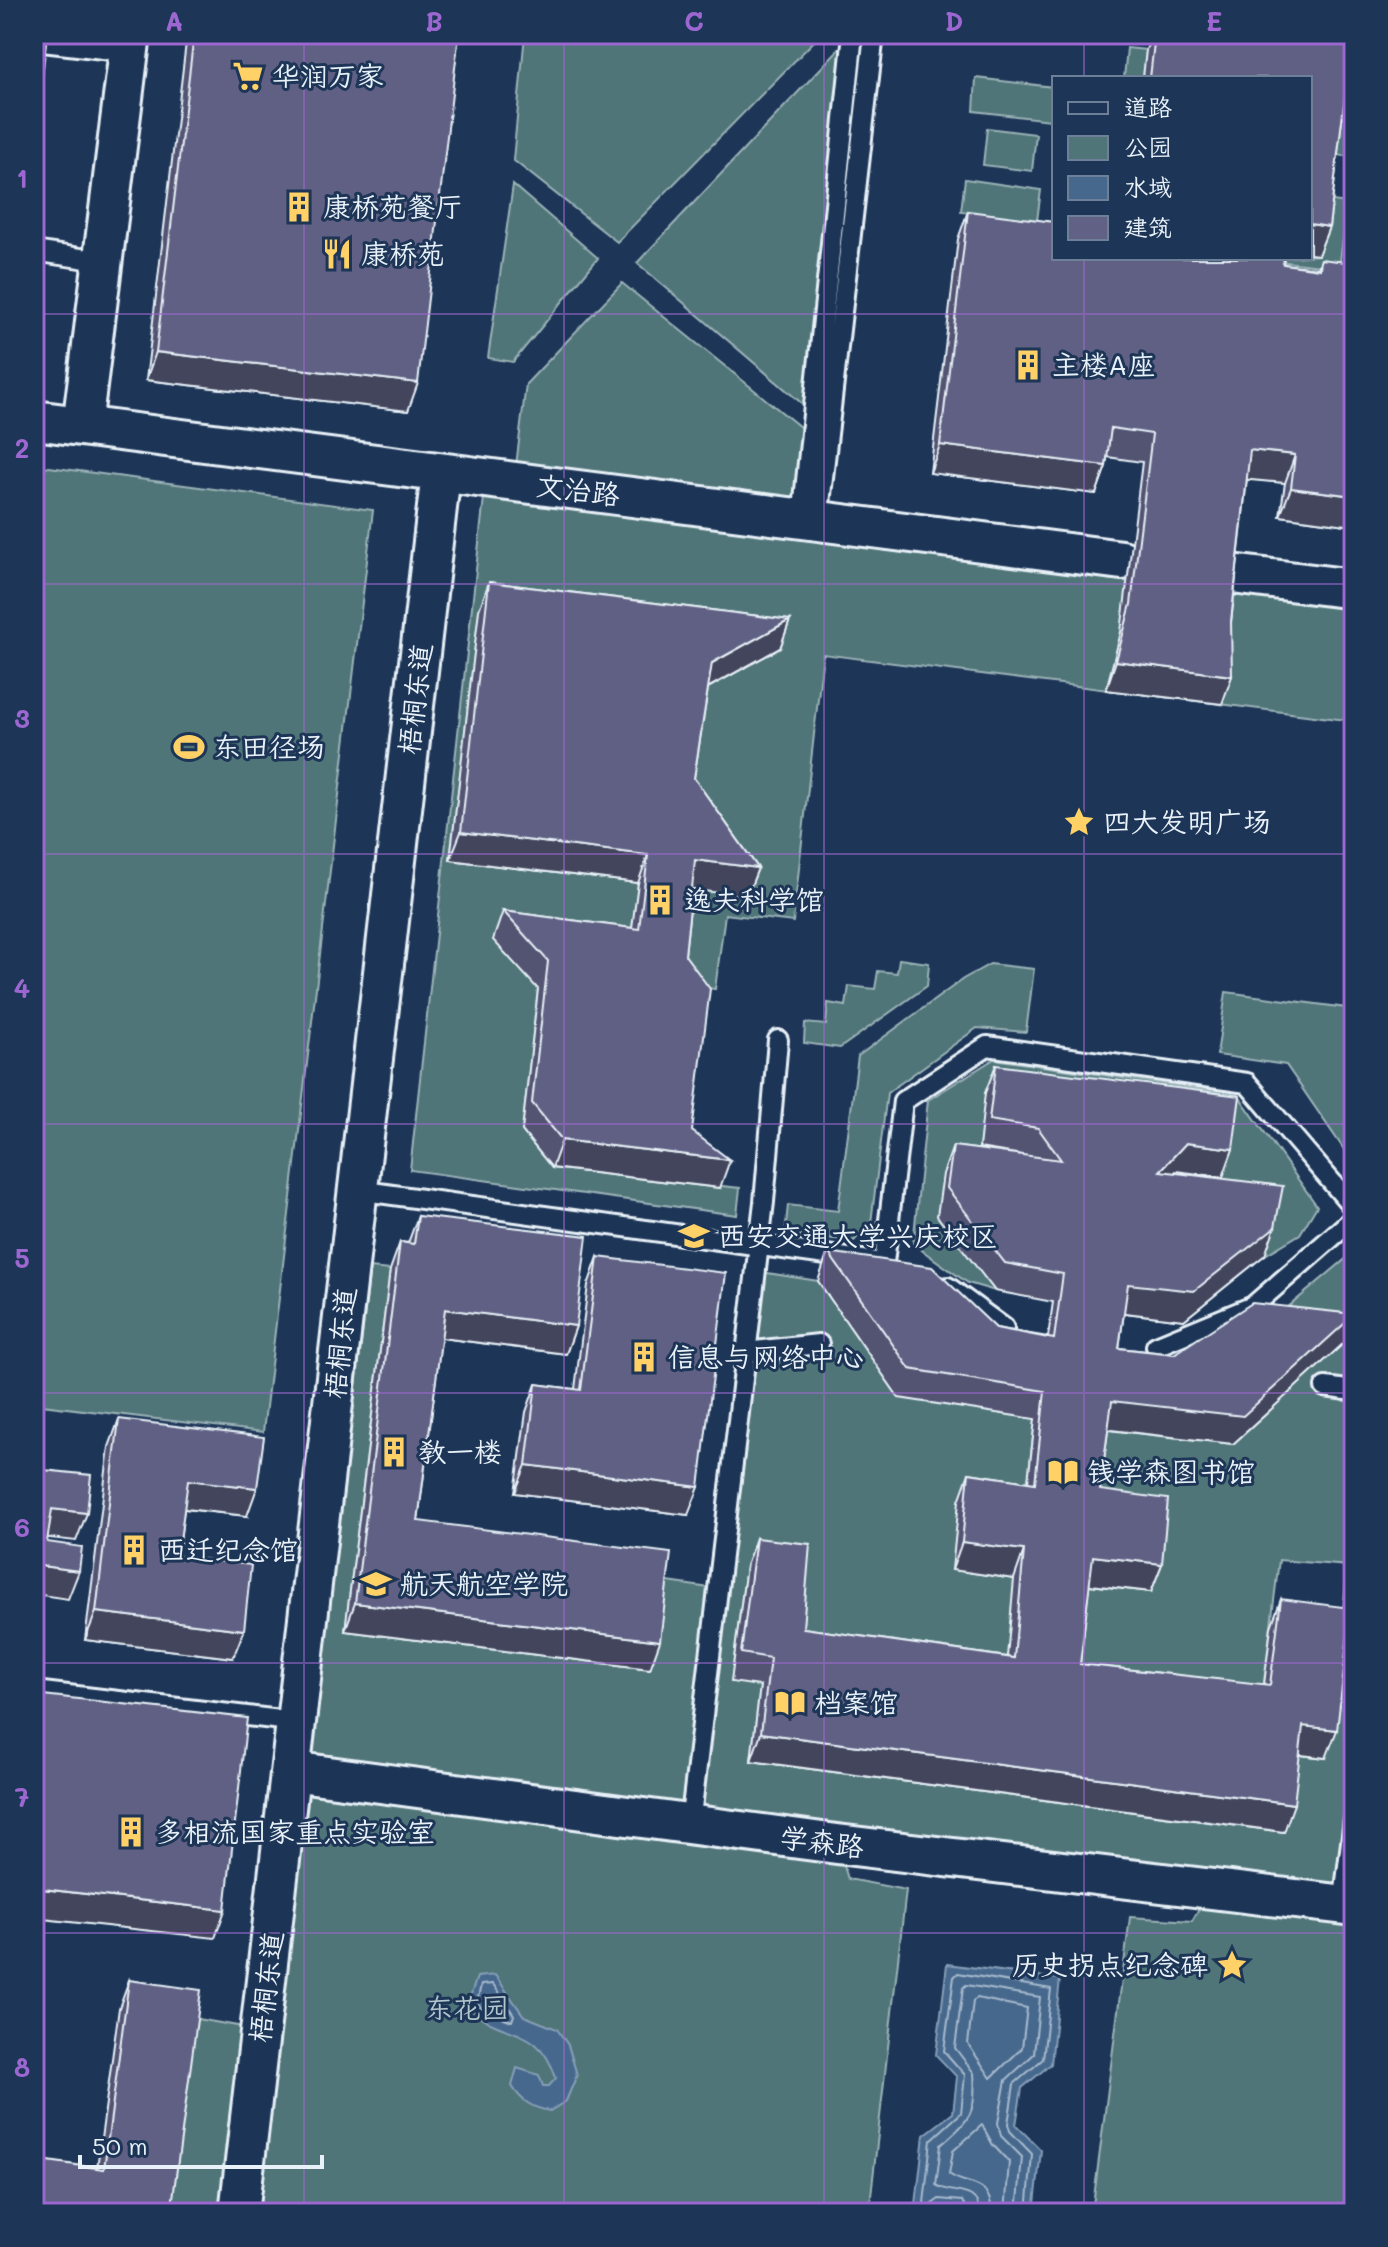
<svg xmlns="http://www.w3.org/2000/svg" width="1388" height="2247" font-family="Mali,'LXGW WenKai TC',sans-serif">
<rect width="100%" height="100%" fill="#1d3557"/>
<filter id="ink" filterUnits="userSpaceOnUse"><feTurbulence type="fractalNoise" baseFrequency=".0125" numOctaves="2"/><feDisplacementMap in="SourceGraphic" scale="16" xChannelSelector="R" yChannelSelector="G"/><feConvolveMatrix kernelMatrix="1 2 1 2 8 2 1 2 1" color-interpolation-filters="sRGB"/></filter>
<g filter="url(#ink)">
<!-- green -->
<path fill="#4f7578" stroke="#9cb3b8" stroke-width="2" d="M525 34H821L617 242 513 160Z
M853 34H874L818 521 1354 589V721L823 654 793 922 725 914 715 989 675 983 684 806 702 691 779 648 479 611 450 860 638 883 629 957 538 989 522 1131 552 1168 740 1188 737 1215 410 1170 486 479 514 482 526 384 622 283 810 435 813 413 637 263Z
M1127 48 1146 50 1143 78H1124Z
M1341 74 1354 75 1352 157 1331 154Z
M976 78 1053 87 1050 120 974 111Z
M987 128 1036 134 1032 171 983 165Z
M965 179 1041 190 1037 221 961 211Z
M513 185 598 258 513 362 488 358Z
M1325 200 1348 203 1339 268 1277 261V258L1318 255Z
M34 465 373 510 263 1432 34 1404Z
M899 959 929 963 927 986 840 1048 804 1043 805 1023 826 1025 828 1003 846 1006 849 986 875 989 878 971 897 973Z
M990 964 1034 969 1026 1032 977 1028 887 1093 871 1223 854 1241 785 1234 788 1205 838 1211 858 1056 963 979Z
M1226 992 1354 1009V1164L1286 1065 1217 1055Z
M994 1059 1238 1095 1317 1206 1300 1234 1265 1255 1149 1199 1176 1171 1223 1177 986 1093 979 1148 1027 1156 995 1291 968 1283 913 1244 928 1100Z
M1354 1252V2213H1092L1130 1917 1192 1921 1210 1889 837 1844 848 1879 906 1890 869 2213H165L191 2018 261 2030 310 1774 370 1268 390 1270 345 1631 661 1581 717 1589 754 1271 818 1281 899 1397 1035 1419 1004 1686 792 1656 746 1566 731 1681 760 1686 751 1761 1283 1832 1293 1754 1326 1758 1348 1566 1279 1560 1260 1714 1070 1692 1082 1584 1151 1592 1090 1518 1102 1429 1257 1333Z"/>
<!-- water -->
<path fill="#46688d" stroke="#879fb8" stroke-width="2" d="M947 1964 1060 1979 1051 2064 1022 2088 1016 2125 1041 2150 1034 2213H992L939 2206 938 2213H915L924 2135 953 2113 957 2077 936 2055Z
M495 1975 524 2016 557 2029 568 2045 577 2075 566 2101 550 2111C532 2108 521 2101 512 2086L517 2068 539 2075 543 2086H549L556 2078C537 2017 495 2043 468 2003L477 1977Z"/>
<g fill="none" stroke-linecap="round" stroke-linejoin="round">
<!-- shore -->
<path stroke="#a7bacd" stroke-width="2" d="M493 1984 514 2015 512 2021 483 2010 477 2002 481 1985Z
M977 1998 1027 2008 1022 2048 991 2078 968 2044 973 2001Z
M969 2213 962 2201 939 2199 928 2207 924 2203 931 2140 961 2113 965 2075 944 2051 954 1977 958 1973 1051 1989 1043 2059 1014 2084 1008 2124 1010 2131 1032 2154 1027 2213
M980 2213C977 2185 952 2196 936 2185L941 2145C969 2120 977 2115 974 2073L955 2048 963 1988 966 1985 1040 1997 1034 2054 1006 2080 998 2123 1001 2136 1022 2157 1017 2213
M992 2213C990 2177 968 2188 949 2174L953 2151 982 2125 993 2145 1009 2162 1005 2213"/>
<!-- lane casing -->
<g stroke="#e8f1f8" stroke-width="24">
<path id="lane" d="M34 41 129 52
M34 251 100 261
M802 519 853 34
M818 521 874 34
M357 1190 884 1263 903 1101 987 1046 1247 1083 1354 1208
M948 1287 1004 1328
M1156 1346 1253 1306 1354 1218
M745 1352 819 1344
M1325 1387 1354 1391
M34 1691 298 1722
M690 1825 764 1202 778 1040
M1343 1905 1354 1819"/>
</g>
<!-- street casing -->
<g stroke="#e8f1f8" stroke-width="44">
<path id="street" d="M34 420 1122 560
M82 426 131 34
M1240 575 1354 589
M291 1771 837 1844 1354 1906
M239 2213 441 473"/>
</g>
<!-- lane -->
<use href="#lane" stroke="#1d3557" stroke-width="18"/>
<!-- street -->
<use href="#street" stroke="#1d3557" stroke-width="38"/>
</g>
<!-- wall -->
<path fill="#535372" stroke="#e8f1f8" stroke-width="2" d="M187 34H459L408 411 146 380Z
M1152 34H1354V53L1350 52 1329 227 1318 255 1310 78H1143L1146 50Z
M968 211 1054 258 1283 264 1318 268 1321 259 1354 526 1280 516 1285 483 1247 479 1222 704 1106 690 1121 632 1142 462 1107 457 1106 466 1096 494 930 473 958 239Z
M489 582 790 620 780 648 708 688 694 778 758 868 747 896 692 889 685 955 692 1131 720 1188 552 1168 522 1131 538 989 493 940 503 911 632 928 638 883 450 860 479 610Z
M996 1065 1223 1177 1176 1171 1174 1173 1265 1255 1184 1320 1124 1313 1119 1348 1174 1354 1354 1314V1318L1345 1342 1233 1444 1108 1430 1100 1490 1162 1564 1151 1592 1089 1585 1080 1664 1264 1685 1271 1627 1281 1599 1326 1758 1300 1755 1284 1832 751 1761 760 1686 731 1682 746 1566 756 1538 803 1628 1007 1657 1014 1579 952 1570 959 1501 969 1473 1028 1482 1035 1419 899 1398 818 1281 828 1252 996 1328 1048 1337 1053 1302 995 1291 937 1216 943 1174 953 1146 1022 1155 979 1148 985 1093Z
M418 1216 576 1326 566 1354 441 1338 418 1521 650 1669 345 1631 390 1270 400 1242 408 1243Z
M598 1257 688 1515 515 1493 526 1412 536 1384 575 1389 588 1285Z
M119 1419 247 1516 184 1509 178 1556 233 1658 85 1640 109 1447Z
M129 1980 171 2213 97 2168 119 2008Z"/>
<!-- shaded-wall -->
<path fill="#43445c" stroke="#e8f1f8" stroke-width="2" d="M1303 34H1354V53L1299 45Z
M1310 224 1329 227 1318 255 1310 254Z
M156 352 418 383 408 411 146 380Z
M940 445 1106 466 1096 494 930 473Z
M1250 450 1295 455 1285 483 1240 479Z
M1291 488 1354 496V526L1280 516Z
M790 620 780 648 702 691 712 663Z
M1116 661 1232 676 1222 704 1106 690Z
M461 832 648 855 638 883 450 860Z
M695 860 758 868 747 896 685 889Z
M562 1140 730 1160 720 1188 552 1168Z
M1186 1143 1233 1149 1223 1177 1176 1171 1150 1199 1160 1171Z
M1275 1227 1265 1255 1184 1320 1117 1312 1128 1284Z
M445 1309 576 1326 566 1354 434 1337Z
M1354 1315 1345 1342 1233 1444 1102 1429 1112 1401Z
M526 1465 699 1487 688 1515 515 1493Z
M188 1480 257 1488 247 1516 177 1508Z
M52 1509 87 1513 76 1541 41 1537Z
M962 1542 1024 1550 1014 1579 952 1570Z
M1093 1556 1162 1564 1151 1592 1082 1584Z
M34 1565 79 1571 68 1599 34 1594Z
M355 1603 660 1641 650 1669 345 1631Z
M96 1612 244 1630 233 1658 85 1640Z
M1303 1726 1337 1730 1326 1758 1293 1754Z
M761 1733 1294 1804 1284 1832 751 1761Z
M34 1888 225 1910 215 1938 34 1918Z"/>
<!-- building -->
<path fill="#606184" stroke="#e8f1f8" stroke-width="2" d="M34 34H47L34 146Z
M194 34H459L418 383 156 352Z
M1155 34H1256L1351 46 1329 227 1310 224V78H1150Z
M1256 34H1304L1303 40Z
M968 211 1054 222V258H1284L1283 264 1320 269 1321 259 1354 263V496L1291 488 1295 455 1250 450 1231 621 1232 676 1116 661 1131 604 1152 434 1111 428 1106 466 940 445Z
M489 582 790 620 712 663 694 778 758 868 695 860 685 955 710 989 692 1131 730 1160 562 1140 532 1103 548 961 503 911 639 929 648 855 461 832Z
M996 1065 1240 1096 1233 1149 1186 1143 1160 1171 1283 1186 1275 1227 1194 1291 1128 1284 1119 1348 1174 1354 1252 1303 1354 1314V1315L1243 1416 1112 1401 1100 1490 1168 1499 1162 1564 1093 1556 1080 1664 1270 1685 1281 1599 1351 1608 1337 1730 1303 1726 1294 1804 761 1733 770 1658 741 1653 756 1538 810 1544 803 1628 1014 1658 1024 1550 962 1542 969 1473 1035 1483 1045 1391 910 1369 828 1252 932 1267 996 1328 1054 1339 1063 1274 1005 1263 947 1188 953 1146 1061 1160 1038 1128 989 1120Z
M418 1216 587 1236 576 1326 445 1309 418 1521 671 1553 660 1641 355 1603 400 1242 414 1244Z
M598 1257 726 1273 699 1487 526 1465 536 1384 581 1390Z
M119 1419 264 1437 257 1488 188 1480 178 1556 251 1565 244 1630 96 1612Z
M34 1469 91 1475 87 1513 52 1509 47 1542 82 1547 79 1571 34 1565Z
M34 1694 247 1718 225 1910 34 1888Z
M34 1933 43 1935 34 2007Z
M129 1980 201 1990 171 2213H34V2159L104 2169Z"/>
</g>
<!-- grid -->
<path fill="none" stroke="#9c67d0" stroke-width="2" stroke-opacity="0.55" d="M304 34V2213M564 34V2213M824 34V2213M1084 34V78M1084 258V2213M34 314H1354M34 584H1354M34 854H1354M34 1124H1354M34 1393H1354M34 1663H1354M34 1933H1354"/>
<!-- icons -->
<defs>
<g id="supermarket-bare" transform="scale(2.4)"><path d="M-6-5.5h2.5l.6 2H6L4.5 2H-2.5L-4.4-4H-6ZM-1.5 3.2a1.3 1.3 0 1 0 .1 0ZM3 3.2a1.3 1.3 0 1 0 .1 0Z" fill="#ffd166" stroke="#1d3557" stroke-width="2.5" paint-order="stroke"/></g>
<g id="building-bare" transform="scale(2.4)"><path d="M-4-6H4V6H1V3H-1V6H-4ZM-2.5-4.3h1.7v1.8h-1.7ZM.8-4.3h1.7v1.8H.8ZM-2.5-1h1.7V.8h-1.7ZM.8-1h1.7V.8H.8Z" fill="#ffd166" stroke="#1d3557" stroke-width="2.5" paint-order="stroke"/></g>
<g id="restaurant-bare" transform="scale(2.4)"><path d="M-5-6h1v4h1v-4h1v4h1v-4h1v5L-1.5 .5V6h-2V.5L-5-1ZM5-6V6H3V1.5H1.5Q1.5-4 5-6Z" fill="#ffd166" stroke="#1d3557" stroke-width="2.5" paint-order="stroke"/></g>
<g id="stadium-bare" transform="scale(2.4)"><path d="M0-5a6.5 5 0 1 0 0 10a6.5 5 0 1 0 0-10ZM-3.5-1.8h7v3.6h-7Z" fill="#ffd166" stroke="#1d3557" stroke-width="2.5" paint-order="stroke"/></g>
<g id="sight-bare" transform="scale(2.4)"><path d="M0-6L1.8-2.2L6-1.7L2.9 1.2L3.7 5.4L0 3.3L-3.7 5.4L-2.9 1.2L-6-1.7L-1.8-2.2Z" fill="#ffd166" stroke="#1d3557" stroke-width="2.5" paint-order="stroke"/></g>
<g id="university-bare" transform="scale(2.4)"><path d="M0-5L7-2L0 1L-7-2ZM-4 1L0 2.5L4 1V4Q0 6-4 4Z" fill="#ffd166" stroke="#1d3557" stroke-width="2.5" paint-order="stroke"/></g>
<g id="library-bare" transform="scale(2.4)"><path d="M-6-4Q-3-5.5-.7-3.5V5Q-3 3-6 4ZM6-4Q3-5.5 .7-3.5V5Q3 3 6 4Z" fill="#ffd166" stroke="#1d3557" stroke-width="2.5" paint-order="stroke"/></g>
</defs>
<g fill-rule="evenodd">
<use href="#supermarket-bare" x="248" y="76"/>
<use href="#building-bare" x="299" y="207"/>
<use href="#restaurant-bare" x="337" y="254"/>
<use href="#building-bare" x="1028" y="365"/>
<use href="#stadium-bare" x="189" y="747"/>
<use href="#sight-bare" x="1079" y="822"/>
<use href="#building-bare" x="660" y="900"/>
<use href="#university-bare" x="694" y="1236"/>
<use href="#building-bare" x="644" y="1357"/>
<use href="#building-bare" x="394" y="1452"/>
<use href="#library-bare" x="1063" y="1472"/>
<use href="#building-bare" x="134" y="1550"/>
<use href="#university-bare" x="376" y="1584"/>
<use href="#library-bare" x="790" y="1703"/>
<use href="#building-bare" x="131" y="1832"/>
<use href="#sight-bare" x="1232" y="1965"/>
</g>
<g text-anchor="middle" stroke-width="6" stroke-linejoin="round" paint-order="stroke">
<!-- poi labels -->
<g font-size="28" fill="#e8f1f8" stroke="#1d3557" text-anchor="start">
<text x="272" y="86">华润万家</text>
<text x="323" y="217">康桥苑餐厅</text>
<text x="361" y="264">康桥苑</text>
<text x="1052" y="375">主楼A座</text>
<text x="213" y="757">东田径场</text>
<text x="1103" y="832">四大发明广场</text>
<text x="684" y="910">逸夫科学馆</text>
<text x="718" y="1246">西安交通大学兴庆校区</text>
<text x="668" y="1367">信息与网络中心</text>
<text x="418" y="1462">教一楼</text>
<text x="1087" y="1482">钱学森图书馆</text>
<text x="158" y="1560">西迁纪念馆</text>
<text x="400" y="1594">航天航空学院</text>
<text x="814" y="1713">档案馆</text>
<text x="155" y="1842">多相流国家重点实验室</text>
<text x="1208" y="1975" text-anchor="end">历史拐点纪念碑</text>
</g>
<!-- street labels -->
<g font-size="28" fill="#e8f1f8" stroke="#1d3557">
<text transform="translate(578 490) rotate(7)" y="10">文治路</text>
<text transform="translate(415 699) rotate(-83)" y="10">梧桐东道</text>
<text transform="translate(340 1343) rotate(-84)" y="10">梧桐东道</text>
<text transform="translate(822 1842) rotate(7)" y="10">学森路</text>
<text transform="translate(266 1987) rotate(-83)" y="10">梧桐东道</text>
</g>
<!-- park labels -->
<g font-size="28" fill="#b2c6cb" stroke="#1d3557">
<text x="467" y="2018">东花园</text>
</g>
</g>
<!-- margin -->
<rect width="1388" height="2247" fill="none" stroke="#1d3557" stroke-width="88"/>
<!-- legend -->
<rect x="1052" y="76" width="260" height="184" fill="#1d3557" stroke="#6e8097" stroke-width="2"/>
<rect x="1068" y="102" width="40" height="12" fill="#1d3557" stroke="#6e8097" stroke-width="2"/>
<text x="1124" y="116" font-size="24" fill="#e8f1f8">道路</text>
<rect x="1068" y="136" width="40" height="24" fill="#4f7578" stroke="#6e8097" stroke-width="2"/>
<text x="1124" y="156" font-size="24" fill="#e8f1f8">公园</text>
<rect x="1068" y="176" width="40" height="24" fill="#46688d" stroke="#6e8097" stroke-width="2"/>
<text x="1124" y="196" font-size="24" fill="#e8f1f8">水域</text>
<rect x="1068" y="216" width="40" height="24" fill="#606184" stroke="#6e8097" stroke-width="2"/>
<text x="1124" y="236" font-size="24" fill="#e8f1f8">建筑</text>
<!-- scale -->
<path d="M80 2155v12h242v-12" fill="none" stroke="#e8f1f8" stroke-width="4"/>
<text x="92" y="2155" font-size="24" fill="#e8f1f8" stroke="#1d3557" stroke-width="6" paint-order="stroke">50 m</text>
<rect x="44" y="44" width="1300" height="2159" fill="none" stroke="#9c67d0" stroke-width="3"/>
<g font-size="26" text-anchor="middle" font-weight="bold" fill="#9c67d0">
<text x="174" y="31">A</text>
<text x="434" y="31">B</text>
<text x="694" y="31">C</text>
<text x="954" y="31">D</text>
<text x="1214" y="31">E</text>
<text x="22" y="188">1</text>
<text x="22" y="458">2</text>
<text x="22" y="728">3</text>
<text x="22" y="998">4</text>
<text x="22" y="1268">5</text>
<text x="22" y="1537">6</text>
<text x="22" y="1807">7</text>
<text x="22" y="2077">8</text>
</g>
</svg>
